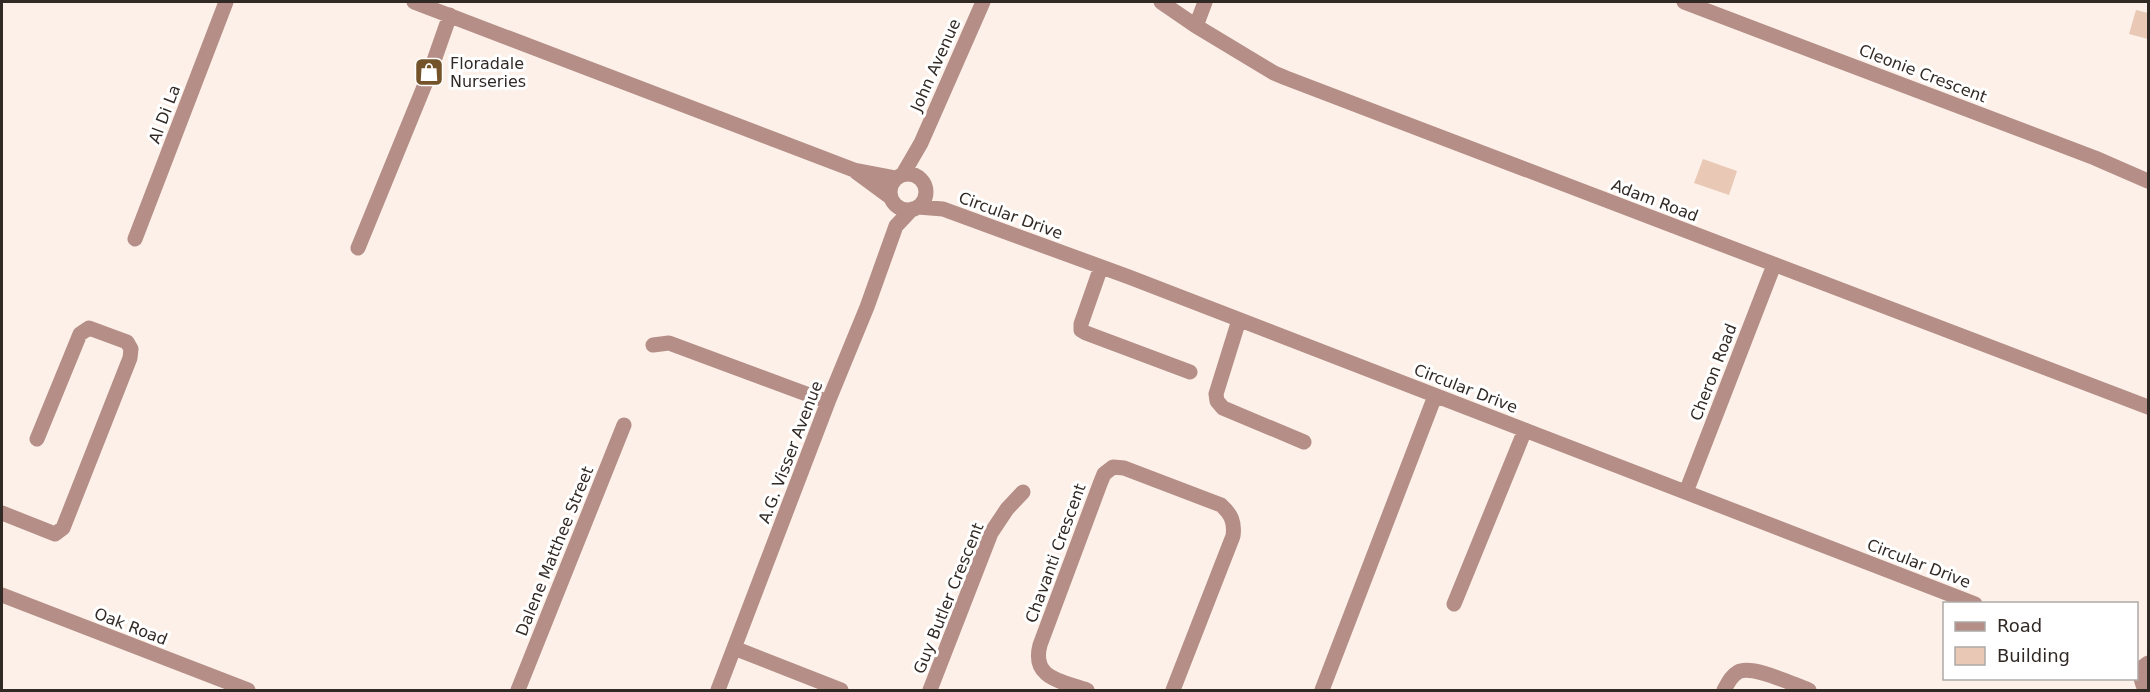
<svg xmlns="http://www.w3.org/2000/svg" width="2150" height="692" font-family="'DejaVu Sans',sans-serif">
<rect width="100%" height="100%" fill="#fcf0e8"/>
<!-- building -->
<path fill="#e9c9b5" d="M2136 10 2148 13V39L2129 34Z
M1703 159 1737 171 1729 195 1694 183Z"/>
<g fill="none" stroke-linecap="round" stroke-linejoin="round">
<!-- minor -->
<path stroke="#b48e87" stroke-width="15" d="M414 2 854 170 896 178
M1161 2 1196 26 1274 73 1286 78 2148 407
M1684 2 2095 158 2148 181
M1196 26 1205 2
M856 172 890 197
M903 174 921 143 983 2
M890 192a18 18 0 1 1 36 0a18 18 0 1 1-36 0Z
M918 207 943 209 1129 277 1975 604
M135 239 226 2
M358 248 430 72 450 15
M1101 267 1081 324V330L1086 333 1190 372
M1239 320 1216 394 1217 401 1223 408 1304 442
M653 345 669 343 828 402
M1686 492 1774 265
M2 513 55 534 63 528 130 358 131 349 127 342 89 328 80 334 37 439
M2 595 248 690
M1454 604 1525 430
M734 648 841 690
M2148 663 2144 666 2140 675 2143 685 2148 690
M518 690 624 425
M718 690 828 402 867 307 896 226 912 209
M930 690 991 533 1007 509 1023 492
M1087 690C1062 681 1031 679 1040 645L1100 484 1104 474 1113 467 1124 468 1221 505C1231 514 1235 522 1233 536L1173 690
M1322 690 1435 396
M1724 690C1728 683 1731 676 1738 672 1752 664 1794 685 1809 690"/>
</g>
<!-- icons -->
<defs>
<g id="shop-square" transform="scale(1.5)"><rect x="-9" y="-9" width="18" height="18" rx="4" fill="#74532a" stroke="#fff"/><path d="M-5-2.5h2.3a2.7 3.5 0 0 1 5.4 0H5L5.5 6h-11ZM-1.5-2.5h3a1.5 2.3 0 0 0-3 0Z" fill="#fff"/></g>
</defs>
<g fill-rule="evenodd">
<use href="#shop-square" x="429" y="72"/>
</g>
<g text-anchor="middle" stroke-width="6" stroke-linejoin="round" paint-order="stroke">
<!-- poi labels -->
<g font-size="16" fill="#312924" stroke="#fff" text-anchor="start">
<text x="450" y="69">Floradale<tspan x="450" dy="18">Nurseries</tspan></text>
</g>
<!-- street labels -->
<g font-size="16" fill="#312924" stroke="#fff">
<text transform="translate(935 65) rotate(-66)" y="6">John Avenue</text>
<text transform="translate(1923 73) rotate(21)" y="6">Cleonie Crescent</text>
<text transform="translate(164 114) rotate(-69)" y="6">Al Di La</text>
<text transform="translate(1655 200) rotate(21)" y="6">Adam Road</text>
<text transform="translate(1011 215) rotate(20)" y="6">Circular Drive</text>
<text transform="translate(1713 372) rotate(-69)" y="6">Cheron Road</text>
<text transform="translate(1466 388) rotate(21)" y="6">Circular Drive</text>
<text transform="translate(790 452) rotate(-69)" y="6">A.G. Visser Avenue</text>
<text transform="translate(554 551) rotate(-68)" y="6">Dalene Matthee Street</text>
<text transform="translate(1055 553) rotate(-70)" y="6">Chavanti Crescent</text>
<text transform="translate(1919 563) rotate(21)" y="6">Circular Drive</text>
<text transform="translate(948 598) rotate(-68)" y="6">Guy Butler Crescent</text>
<text transform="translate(131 626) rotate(21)" y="6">Oak Road</text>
</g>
</g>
<!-- border -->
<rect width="2150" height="692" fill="none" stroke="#312924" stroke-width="6"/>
<!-- legend -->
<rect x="1943" y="602" width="195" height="78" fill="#ffffff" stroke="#ada9a7" stroke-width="1.5"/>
<rect x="1955" y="622" width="30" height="9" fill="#b48e87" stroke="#ada9a7" stroke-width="1.5"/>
<text x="1997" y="632" font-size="18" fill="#312924">Road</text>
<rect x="1955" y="647" width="30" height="18" fill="#e9c9b5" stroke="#ada9a7" stroke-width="1.5"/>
<text x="1997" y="662" font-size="18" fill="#312924">Building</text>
</svg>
